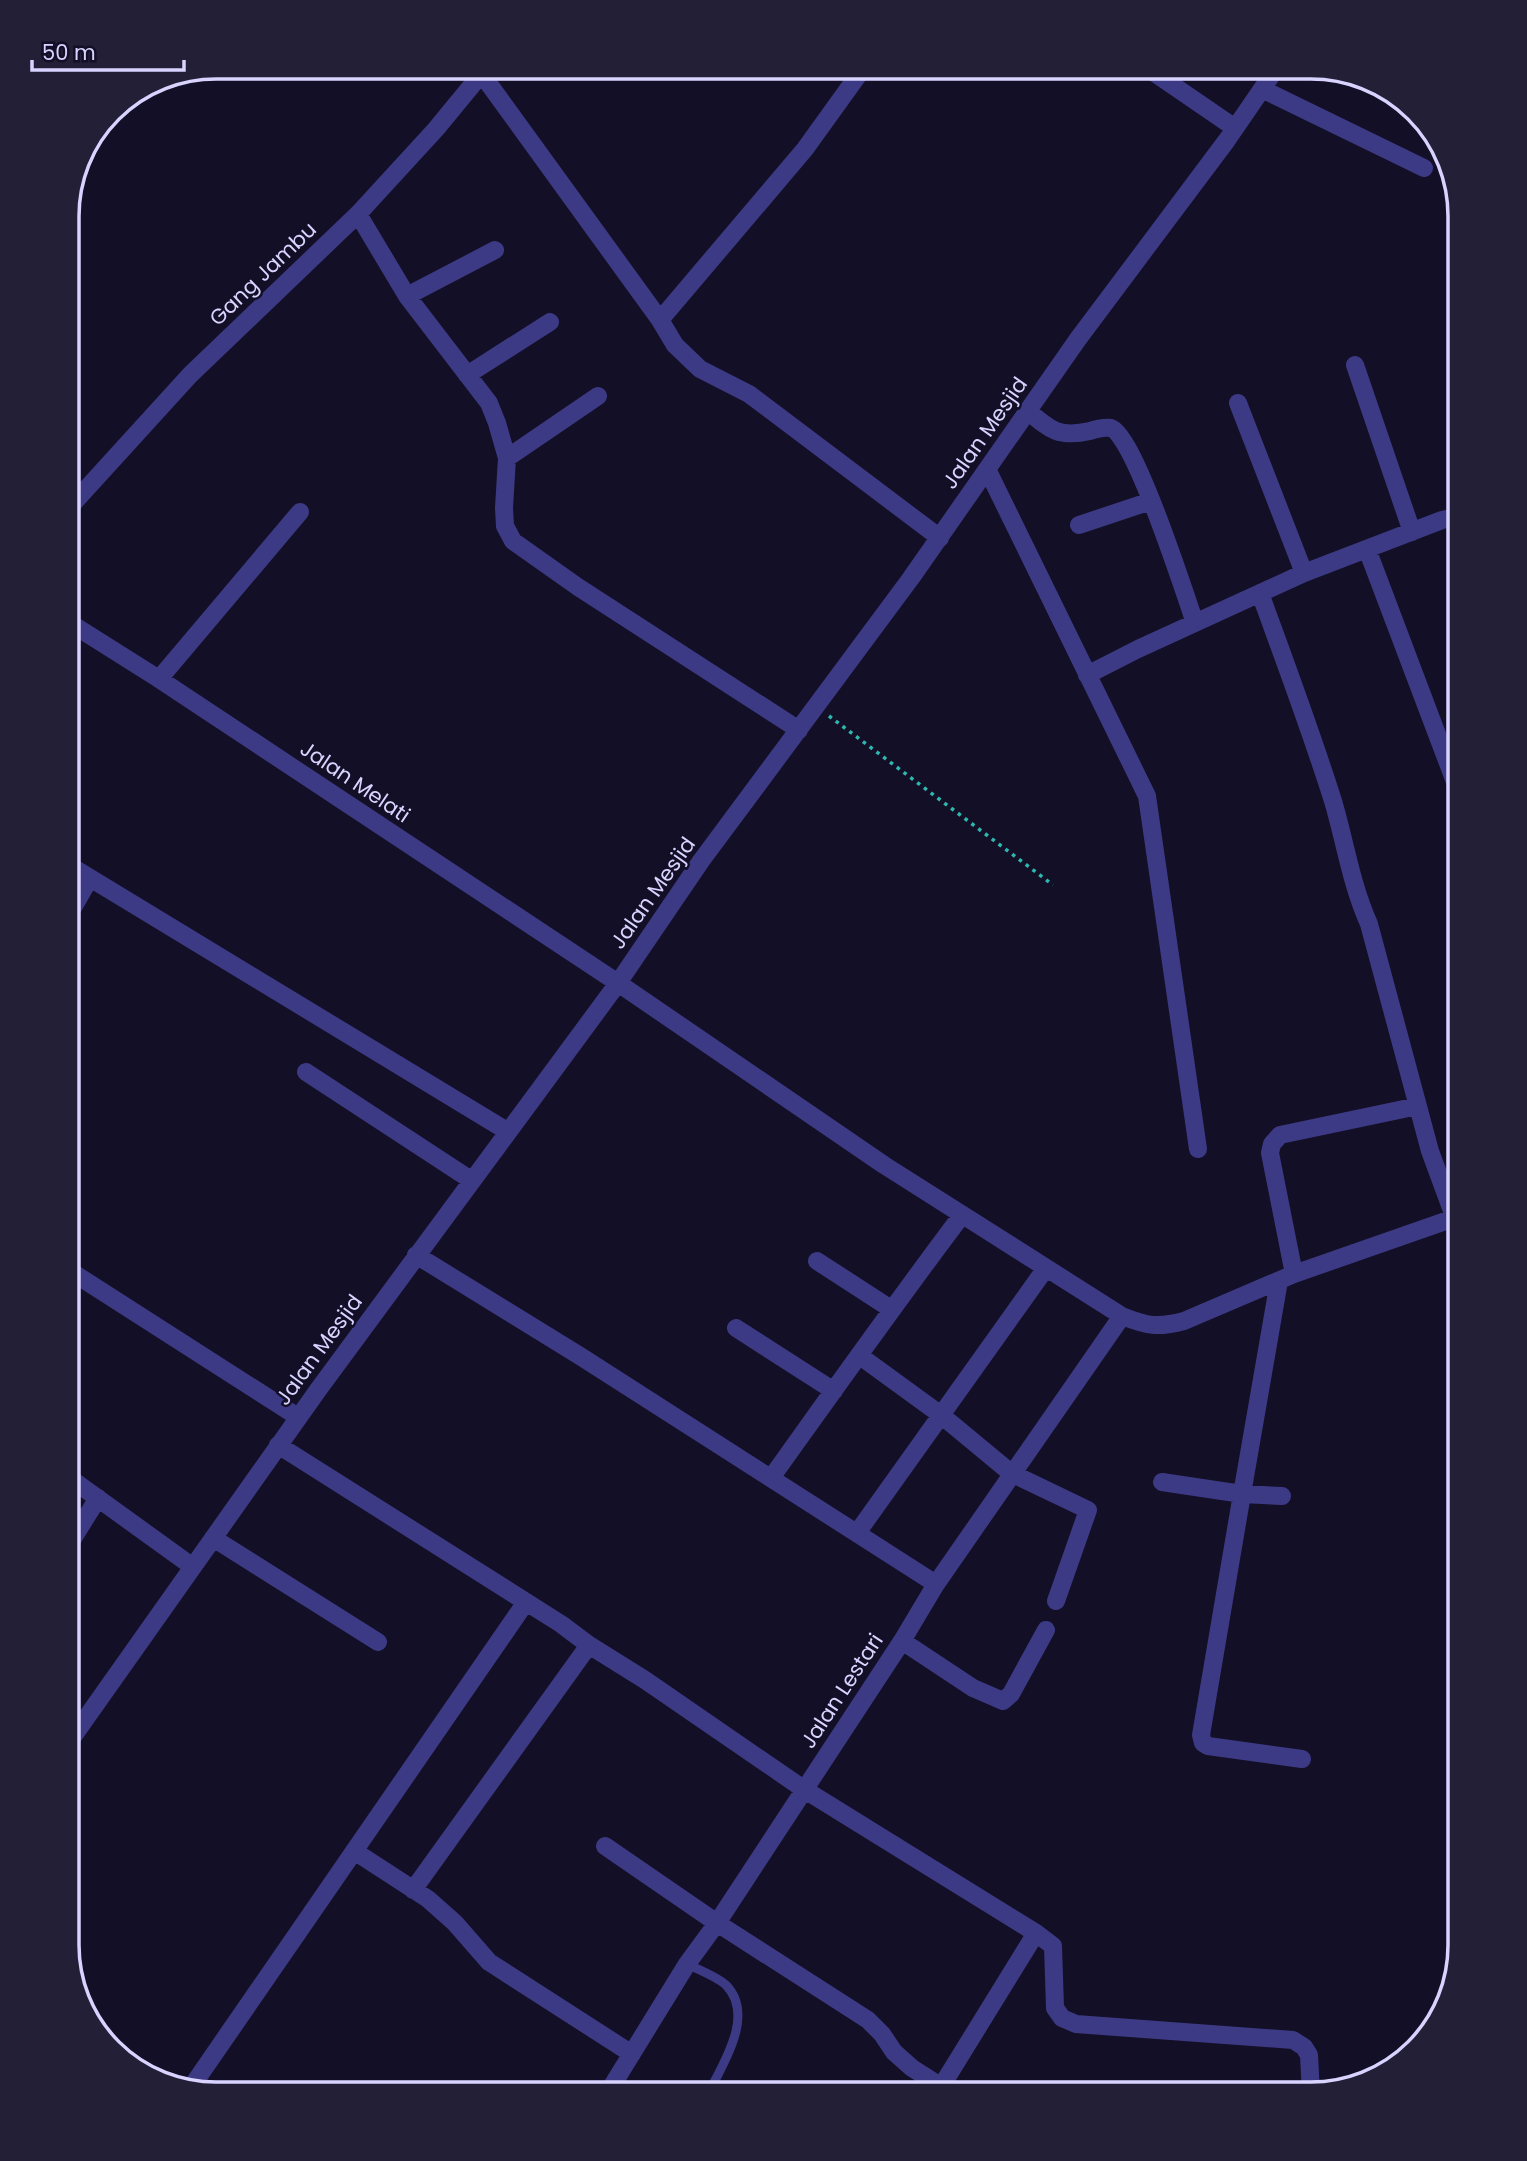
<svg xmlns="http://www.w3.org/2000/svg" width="1527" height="2161" font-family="Poppins,sans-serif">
<rect width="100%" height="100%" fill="#130f26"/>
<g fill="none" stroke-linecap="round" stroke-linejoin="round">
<!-- path -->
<path stroke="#2fb8b0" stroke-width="3.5" stroke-dasharray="3.5 5" stroke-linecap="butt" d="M829 716 1053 885"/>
<!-- service -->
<path stroke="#3d3a85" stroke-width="9" d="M687 1964C699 1970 716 1976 726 1985 755 2015 724 2062 709 2092"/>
<!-- minor -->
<path stroke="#3d3a85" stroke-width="18" d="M1146 67 1235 128
M481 73 660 320 675 345 700 369 749 394 940 538
M1262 89 1424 168
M358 214 407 296 489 403 497 423 507 458 504 508 505 526 513 541 578 587 799 730
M407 296 495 250
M67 299 71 294
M660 320 805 149 864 67
M1355 365 1412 532
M467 375 550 322
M1238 403 1304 573
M1028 411C1050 430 1059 438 1090 431 1096 429 1105 427 1111 428 1134 435 1185 594 1195 623
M507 458 598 396
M987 469 1147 796 1198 1149
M67 510 190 375 358 214 436 129 487 67
M1079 525 1151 501
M1367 549 1460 795
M1260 593C1285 662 1311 731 1333 801 1345 841 1351 884 1369 924L1430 1151 1455 1219
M67 621 159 679 618 983 884 1165 1122 1316C1147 1326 1158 1328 1184 1321L1294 1274 1460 1216
M1087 675 1138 649 1304 573 1442 520 1460 516
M159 679 300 512
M67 864 507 1131
M67 918 90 878
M306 1072 471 1180
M416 1255 580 1356 936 1584
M817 1261 891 1309
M67 1269 298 1417
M1294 1274 1270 1153 1272 1144 1280 1135 1418 1106
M1279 1281 1242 1494 1282 1496
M736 1328 834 1391
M860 1356 941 1415 1011 1473 1088 1510 1056 1601
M278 1445 561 1624 589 1645 645 1680 805 1790 1036 1933 1053 1946 1055 2008 1062 2018 1076 2024 1293 2040 1304 2047 1309 2055 1311 2094
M67 1476 193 1567
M771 1478C834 1390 897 1301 962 1215
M1162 1482 1242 1494 1201 1735 1203 1743 1208 1746 1302 1759
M857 1533 1046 1268
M213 1538 378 1642
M67 1548 98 1498
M902 1641 973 1688 1003 1701 1011 1694 1046 1630
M67 1745 318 1390 618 983 701 861 911 578 1078 339 1227 140 1277 67
M605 1846 717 1923 868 2020 882 2034 894 2052 912 2068 953 2094
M354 1851 428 1899 455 1923 489 1962 632 2054
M413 1890 589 1645
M941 2087 1036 1933
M190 2089 526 1602
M607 2094 687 1964 717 1923 902 1641 936 1584 1122 1316"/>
</g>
<g text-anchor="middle" stroke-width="5" stroke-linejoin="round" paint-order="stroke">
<!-- street labels -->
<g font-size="21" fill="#d9d4ff" stroke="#130f26">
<text transform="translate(263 274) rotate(-44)" y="7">Gang Jambu</text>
<text transform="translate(985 433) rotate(-55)" y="7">Jalan Mesjid</text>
<text transform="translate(355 782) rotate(34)" y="7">Jalan Melati</text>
<text transform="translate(653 893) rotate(-55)" y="7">Jalan Mesjid</text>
<text transform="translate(319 1350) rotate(-54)" y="7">Jalan Mesjid</text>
<text transform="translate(842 1691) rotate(-57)" y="7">Jalan Lestari</text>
</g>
</g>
<!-- crop -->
<path d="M0 0H1527V2161H0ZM216 79H1311A137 137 0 0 1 1448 216V1945A137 137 0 0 1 1311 2082H216A137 137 0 0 1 79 1945V216A137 137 0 0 1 216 79Z" fill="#231f37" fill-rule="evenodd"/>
<path fill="none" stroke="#d9d4ff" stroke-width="3.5" d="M216 79H1311A137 137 0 0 1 1448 216V1945A137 137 0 0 1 1311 2082H216A137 137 0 0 1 79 1945V216A137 137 0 0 1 216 79Z"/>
<!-- scale -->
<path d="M32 60v10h152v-10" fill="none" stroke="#d9d4ff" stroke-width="3.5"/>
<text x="42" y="60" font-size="21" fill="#d9d4ff" stroke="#130f26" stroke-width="5" paint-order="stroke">50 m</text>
</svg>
